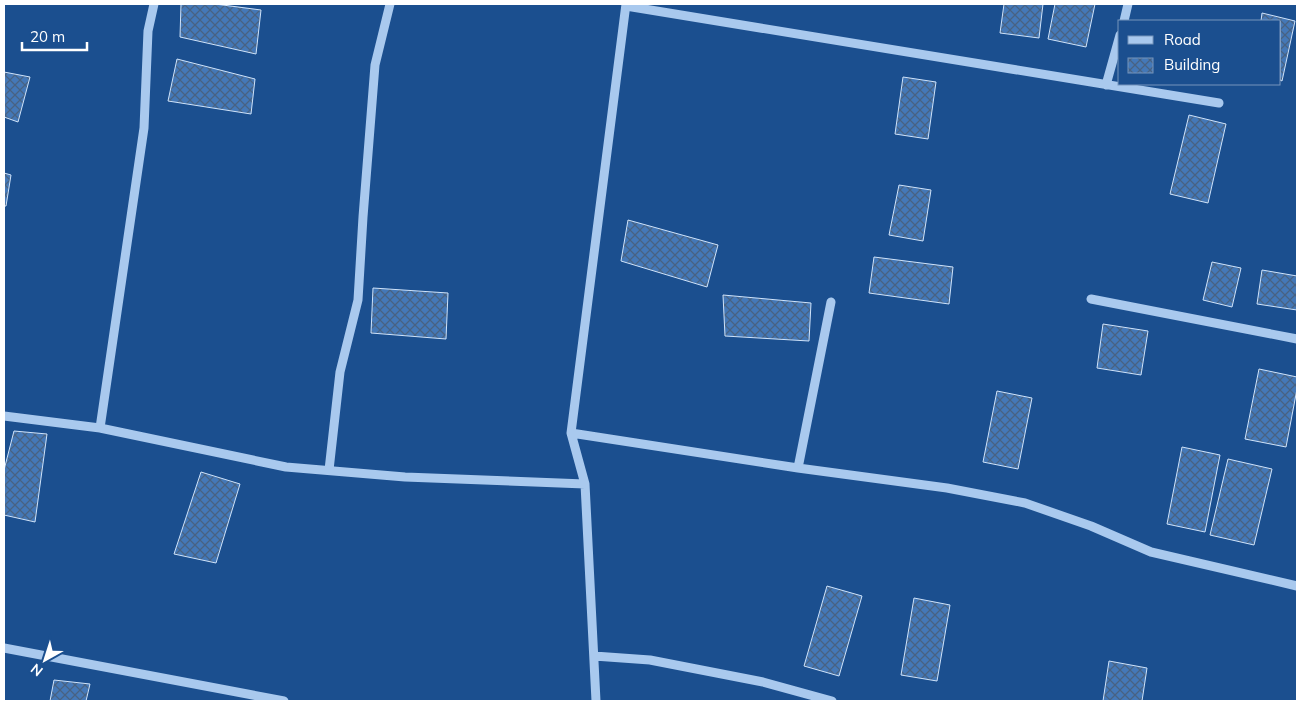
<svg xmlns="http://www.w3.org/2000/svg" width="1301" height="705" font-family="Mulish,sans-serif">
<defs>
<pattern id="building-cross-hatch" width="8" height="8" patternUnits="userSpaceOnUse" patternTransform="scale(1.25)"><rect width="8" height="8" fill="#4478b7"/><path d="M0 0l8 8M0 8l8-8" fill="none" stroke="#486282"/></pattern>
</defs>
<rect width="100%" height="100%" fill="#1b4f8f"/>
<!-- building -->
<path fill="url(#building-cross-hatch)" stroke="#cfe3fa" d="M181 4H215L261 10 256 54 180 37Z
M1004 4H1043L1039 38 1000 33Z
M1055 4H1095L1086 47 1048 39Z
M1262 13 1295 21 1282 81 1280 80V21H1261Z
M177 59 255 79 251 114 168 101Z
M4 72 30 77 18 122 4 117Z
M903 77 936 82 928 139 895 134Z
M1189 115 1226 124 1208 203 1170 194Z
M4 173 11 175 6 206H4Z
M899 185 931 190 923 241 889 235Z
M628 220 718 245 707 287 621 261Z
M874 257 953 267 949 304 869 293Z
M1212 262 1241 268 1232 307 1203 300Z
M1262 270 1297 276V310L1257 304Z
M373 288 448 293 446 339 371 333Z
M723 295 811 303 809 341 725 336Z
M1103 324 1148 331 1141 375 1097 368Z
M1259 369 1297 377V389L1286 447 1245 439Z
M997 391 1032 398 1018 469 983 462Z
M14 431 47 434 35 522 4 515V470Z
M1182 447 1220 455 1205 532 1167 524Z
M1228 459 1272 469 1254 545 1210 535Z
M201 472 240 484 216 563 174 554Z
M827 586 862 596 839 676 804 666Z
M914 598 950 605 937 681 901 675Z
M1109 661 1147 668 1142 701H1103Z
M54 680 90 684 86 701H50Z"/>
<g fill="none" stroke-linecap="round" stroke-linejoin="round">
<!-- minor -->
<path stroke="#a9c9ee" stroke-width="9" d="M626 6 1219 103
M1124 21 1128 4
M1106 85 1120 35
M1091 299 1297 339
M4 416 100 428 286 467 405 477 585 484
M100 428 144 128 148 31 154 4
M571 433 798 468 947 488 1025 503 1091 526 1151 552 1297 586
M798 468 831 302
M329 470 340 372 358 300 363 217 375 65 390 4
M4 648 284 701
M594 656 650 660 763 682 832 701
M596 701 585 484 571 433 626 4"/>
</g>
<!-- border -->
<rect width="1301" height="705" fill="none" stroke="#ffffff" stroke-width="10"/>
<!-- legend -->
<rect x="1118" y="20" width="162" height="65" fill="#1b4f8f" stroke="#7695bc"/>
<rect x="1128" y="36" width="25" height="8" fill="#a9c9ee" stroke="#7695bc"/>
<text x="1164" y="45" font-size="15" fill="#ffffff">Road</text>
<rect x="1128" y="58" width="25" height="15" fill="url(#building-cross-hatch)" stroke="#7695bc"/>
<text x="1164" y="70" font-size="15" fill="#ffffff">Building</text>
<!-- north arrow -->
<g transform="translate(45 660) rotate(219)" stroke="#1b4f8f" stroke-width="4" paint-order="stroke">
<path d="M0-4L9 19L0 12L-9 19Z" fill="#ffffff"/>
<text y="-8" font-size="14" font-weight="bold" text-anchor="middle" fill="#ffffff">N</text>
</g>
<!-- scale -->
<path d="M22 42v8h65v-8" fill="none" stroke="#ffffff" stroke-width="2.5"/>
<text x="30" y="42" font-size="15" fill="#ffffff" stroke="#1b4f8f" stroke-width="4" paint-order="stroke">20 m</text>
</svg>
